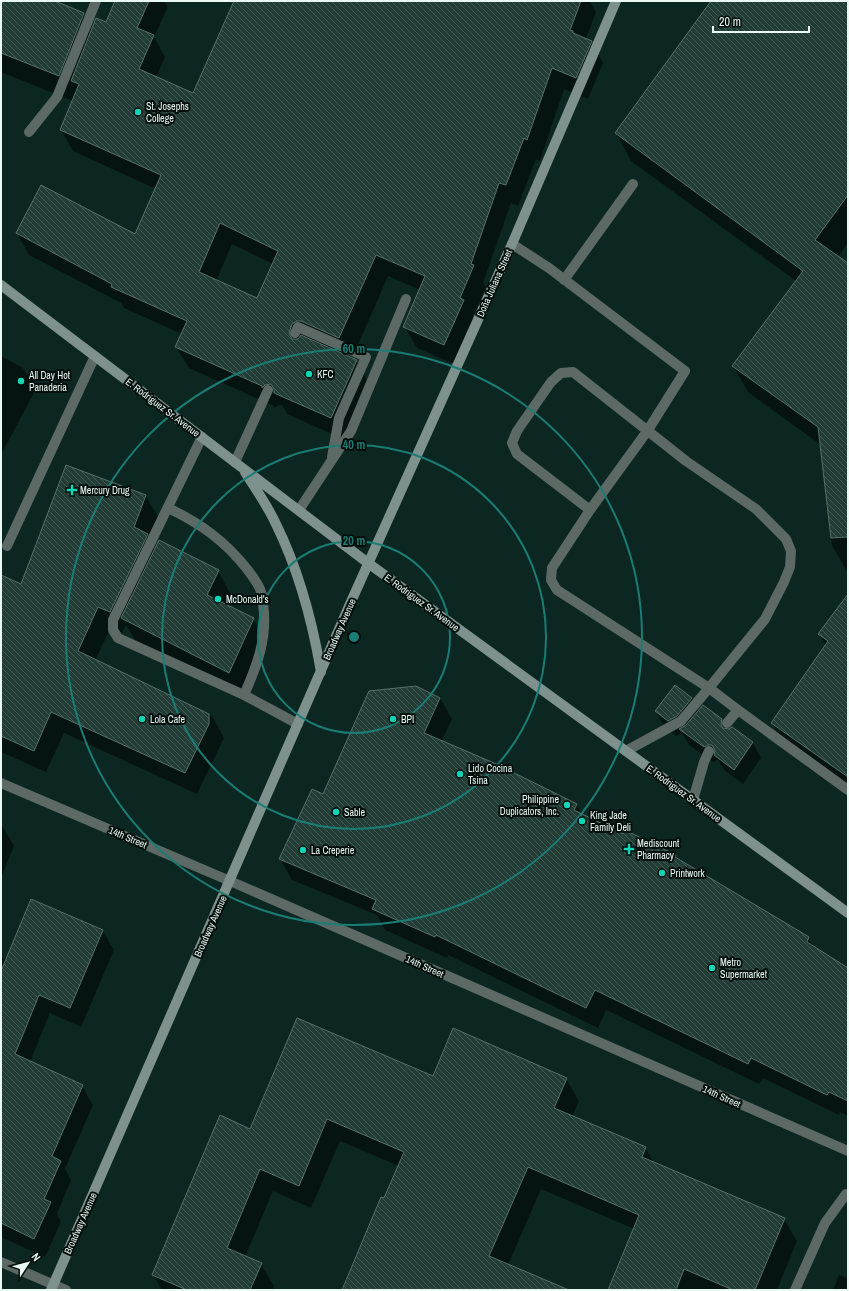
<svg xmlns="http://www.w3.org/2000/svg" width="849" height="1291" font-family="'Archivo Narrow',sans-serif">
<defs>
<pattern id="building-back-hatch" width="6" height="6" patternUnits="userSpaceOnUse"><rect width="6" height="6" fill="#223c36"/><path d="M-1 5l2 2M0 0l6 6M5-1l2 2" fill="none" stroke="#425954"/></pattern>
</defs>
<rect width="100%" height="100%" fill="#0c2721"/>
<!-- shadow -->
<path fill="#0007" fill-rule="evenodd" d="M1 1H56L84 14 93 29 107 23 116 1H164L168 7 154 37 165 57 156 78 193 94 235 1H590L596 12 586 39 591 41 603 63 588 99 564 89 540 161 536 159 518 206 511 203 483 283 486 287 473 317 476 323 457 365 417 348 404 326 420 290 388 276 352 359 356 361 368 382 343 439 287 414 282 405 277 406 275 408 274 406 189 368 176 347 182 334 124 308 121 303 29 255 17 233 135 235 156 189 73 151 61 130 73 101 1 72ZM232 244 273 264 257 300 216 281Z
M711 1H848V243L838 257 848 264V573L832 546 821 445 749 393 733 366 796 281 631 161 616 133Z
M1 356 23 368 36 389 1 455Z
M67 466 146 496 158 517 150 540 155 550 218 571 230 593 225 605 253 619 266 640 241 694 135 640 126 625 122 633 111 627 95 661 212 716 224 738 197 794 64 733 46 772 1 752V576L22 585Z
M848 595V792L788 750 772 723 826 646 819 634Z
M440 698 452 719 441 742 576 804 582 815 624 835 675 856 677 859 808 937 814 948 848 969V1116L840 1112 839 1115 763 1078 759 1084 606 1010 598 1028 448 955 447 958 385 930 377 915 292 880 280 859 324 796Z
M692 698 699 711 721 720 727 730 732 728 753 743 761 758 743 784 724 770 718 760 713 762 689 745 682 733 677 736 664 727 656 711Z
M1 826 3 827 14 846 1 878Z
M103 931 114 950 81 1027 50 1013 30 1062 82 1086 93 1105 65 1169 71 1180 57 1214 61 1222 45 1257 1 1237V957L7 960Z
M433 1077 566 1079 579 1101 572 1117 645 1148 654 1163 784 1219 797 1241 777 1290H609L634 1229 541 1189 508 1265 566 1290H342L381 1198 384 1200 399 1166 340 1141 311 1208 273 1191 245 1257 261 1264 274 1286 273 1290H162L153 1275 250 1130Z
M839 1275 848 1279V1290H833Z"/>
<!-- building -->
<path fill="url(#building-back-hatch)" stroke="#557169" fill-rule="evenodd" d="M1 1H55L84 13 59 76 1 53Z
M115 1H149L137 28 154 35 139 69 193 93 234 1H581L570 30 573 31V33L592 41 576 78 552 68 527 140 524 138 506 185 499 183 471 264 474 265 460 298 464 300 444 345 403 327 425 276 376 255 339 338 301 321H297L292 324 289 333 292 339H298L301 335 357 360 331 418 274 393V389L271 384 265 385 262 388V386L175 347 187 321 111 287 112 284 16 233 41 185 135 234 161 175 60 130 79 84 71 81 96 18 106 22ZM220 223 278 251 257 298 199 272Z
M711 1H848V195L815 240 848 263V537L831 538 818 427 732 366 803 271 615 133Z
M66 465 146 495 134 527 148 534 110 612 98 607 78 651 209 714V724L185 773 51 712 34 751 1 736V575L21 584Z
M159 540 219 570 207 595 254 618 229 673 121 618Z
M848 594V777L771 723 828 641 818 634Z
M675 685 692 698 677 716 668 721 655 711Z
M416 686 440 698 424 733 494 763 577 804 574 810 623 834 625 830 676 855 675 857 809 937 807 942 848 968V1101L829 1092 827 1095 751 1058 748 1064 595 990 586 1008 436 935 435 937 372 909 376 900 279 859 312 789 323 794 369 691Z
M703 705 722 719 721 725 723 728 729 729 732 727 753 742 734 770 714 755 715 750 712 745H708L704 747 679 729 686 725Z
M31 899 103 930 70 1008 39 995 15 1054 83 1085 52 1156 61 1161 44 1199 51 1202 34 1239 1 1223V971Z
M297 1018 433 1076 453 1028 567 1078 554 1108 646 1147 642 1157 785 1218 755 1290H733L684 1269 676 1290H608L639 1215 528 1167 489 1256 569 1290H342L381 1197 384 1198 404 1152 327 1119 299 1186 260 1169 227 1248 262 1263 250 1290H187L152 1275 220 1115 250 1129Z"/>
<g fill="none" stroke-linecap="round" stroke-linejoin="round">
<!-- lane -->
<path stroke="#5c6965" stroke-width="10" d="M29 132 57 97 96 1
M512 244 549 268 685 371 648 430 590 510
M564 280 633 184
M295 333 298 327 366 357 339 418 332 457
M202 437 113 620V630L118 638 244 695 298 724
M235 462 268 390
M168 508C200 523 225 541 247 569 252 576 259 584 261 592 263 596 263 600 263 604 268 637 257 666 244 695
M299 510 351 431 406 299
M7 546 95 356
M738 710 848 790
M626 751 681 721 709 688 765 619 784 582 790 567 791 551 786 539 756 509 686 461 573 372 561 373 551 382 517 431 512 443 517 454 590 510 552 568 551 580 557 590 709 688 738 710 727 723
M693 800 704 762 709 751
M795 1290 825 1223 846 1194"/>
<!-- street -->
<path stroke="#5c6965" stroke-width="10" d="M1 783 230 881 848 1151
M1 1262 66 1290"/>
<!-- secondary -->
<path stroke="#7e918c" stroke-width="10" d="M1 285 368 563 848 913
M245 472C255 488 267 505 275 522 299 570 312 619 321 672
M51 1290 350 604 512 244 616 1"/>
</g>
<!-- distance rings -->
<g fill="none" stroke="#1a7d75" stroke-width="2">
<circle cx="354" cy="637" r="96"/>
<circle cx="354" cy="637" r="192"/>
<circle cx="354" cy="637" r="288"/>
</g>
<!-- markers -->
<g fill="#0dd5b5" stroke="#040e0b" stroke-width="1.5">
<circle cx="138" cy="112" r="4"/>
<circle cx="309" cy="374" r="4"/>
<circle cx="21" cy="381" r="4"/>
<path d="M70 484h4v4h4v4h-4v4h-4v-4h-4v-4h4z"/>
<circle cx="218" cy="599" r="4"/>
<circle cx="142" cy="719" r="4"/>
<circle cx="393" cy="719" r="4"/>
<circle cx="460" cy="774" r="4"/>
<circle cx="567" cy="805" r="4"/>
<circle cx="336" cy="812" r="4"/>
<circle cx="582" cy="821" r="4"/>
<path d="M627 843h4v4h4v4h-4v4h-4v-4h-4v-4h4z"/>
<circle cx="303" cy="850" r="4"/>
<circle cx="662" cy="873" r="4"/>
<circle cx="712" cy="968" r="4"/>
</g>
<g text-anchor="middle" stroke-width="4" stroke-linejoin="round" paint-order="stroke">
<!-- poi labels -->
<g font-size="10" fill="#e9f9f4" stroke="#040e0b" text-anchor="start">
<text x="146" y="110">St. Josephs<tspan x="146" dy="12">College</tspan></text>
<text x="317" y="378">KFC</text>
<text x="29" y="379">All Day Hot<tspan x="29" dy="12">Panaderia</tspan></text>
<text x="80" y="494">Mercury Drug</text>
<text x="226" y="603">McDonald's</text>
<text x="150" y="723">Lola Cafe</text>
<text x="401" y="723">BPI</text>
<text x="468" y="772">Lido Cocina<tspan x="468" dy="12">Tsina</tspan></text>
<text x="559" y="803" text-anchor="end">Philippine<tspan x="559" dy="12">Duplicators, Inc.</tspan></text>
<text x="344" y="816">Sable</text>
<text x="590" y="819">King Jade<tspan x="590" dy="12">Family Deli</tspan></text>
<text x="637" y="847">Mediscount<tspan x="637" dy="12">Pharmacy</tspan></text>
<text x="311" y="854">La Creperie</text>
<text x="670" y="877">Printwork</text>
<text x="720" y="966">Metro<tspan x="720" dy="12">Supermarket</tspan></text>
</g>
<!-- street labels -->
<g font-size="10" fill="#e9f9f4" stroke="#040e0b">
<text transform="translate(494 283) rotate(-66)" y="4">Doña Juliana Street</text>
<text transform="translate(163 407) rotate(37)" y="4">E. Rodriguez Sr. Avenue</text>
<text transform="translate(422 602) rotate(36)" y="4">E. Rodriguez Sr. Avenue</text>
<text transform="translate(339 629) rotate(-66)" y="4">Broadway Avenue</text>
<text transform="translate(684 793) rotate(36)" y="4">E. Rodriguez Sr. Avenue</text>
<text transform="translate(128 837) rotate(23)" y="4">14th Street</text>
<text transform="translate(210 926) rotate(-66)" y="4">Broadway Avenue</text>
<text transform="translate(425 966) rotate(24)" y="4">14th Street</text>
<text transform="translate(722 1096) rotate(24)" y="4">14th Street</text>
<text transform="translate(80 1223) rotate(-66)" y="4">Broadway Avenue</text>
</g>
</g>
<circle cx="354" cy="637" r="6" fill="#1a7d75" stroke="#040e0b" stroke-width="2"/>
<g font-size="12" text-anchor="middle" font-weight="bold" fill="#1a7d75" stroke="#040e0b" stroke-width="4" stroke-linejoin="round" paint-order="stroke">
<text x="354" y="353">60 m</text>
<text x="354" y="449">40 m</text>
<text x="354" y="545">20 m</text>
</g>
<!-- border -->
<rect width="849" height="1291" fill="none" stroke="#e9f9f4" stroke-width="4"/>
<!-- north arrow -->
<g transform="translate(28 1263) rotate(54)" stroke="#040e0b" stroke-width="3" paint-order="stroke">
<path d="M0-3L7 15L0 10L-7 15Z" fill="#e9f9f4"/>
<text y="-6" font-size="11" font-weight="bold" text-anchor="middle" fill="#e9f9f4">N</text>
</g>
<!-- scale -->
<path d="M713 26v6h96v-6" fill="none" stroke="#e9f9f4" stroke-width="2"/>
<text x="719" y="26" font-size="12" fill="#e9f9f4" stroke="#040e0b" stroke-width="3" paint-order="stroke">20 m</text>
</svg>
